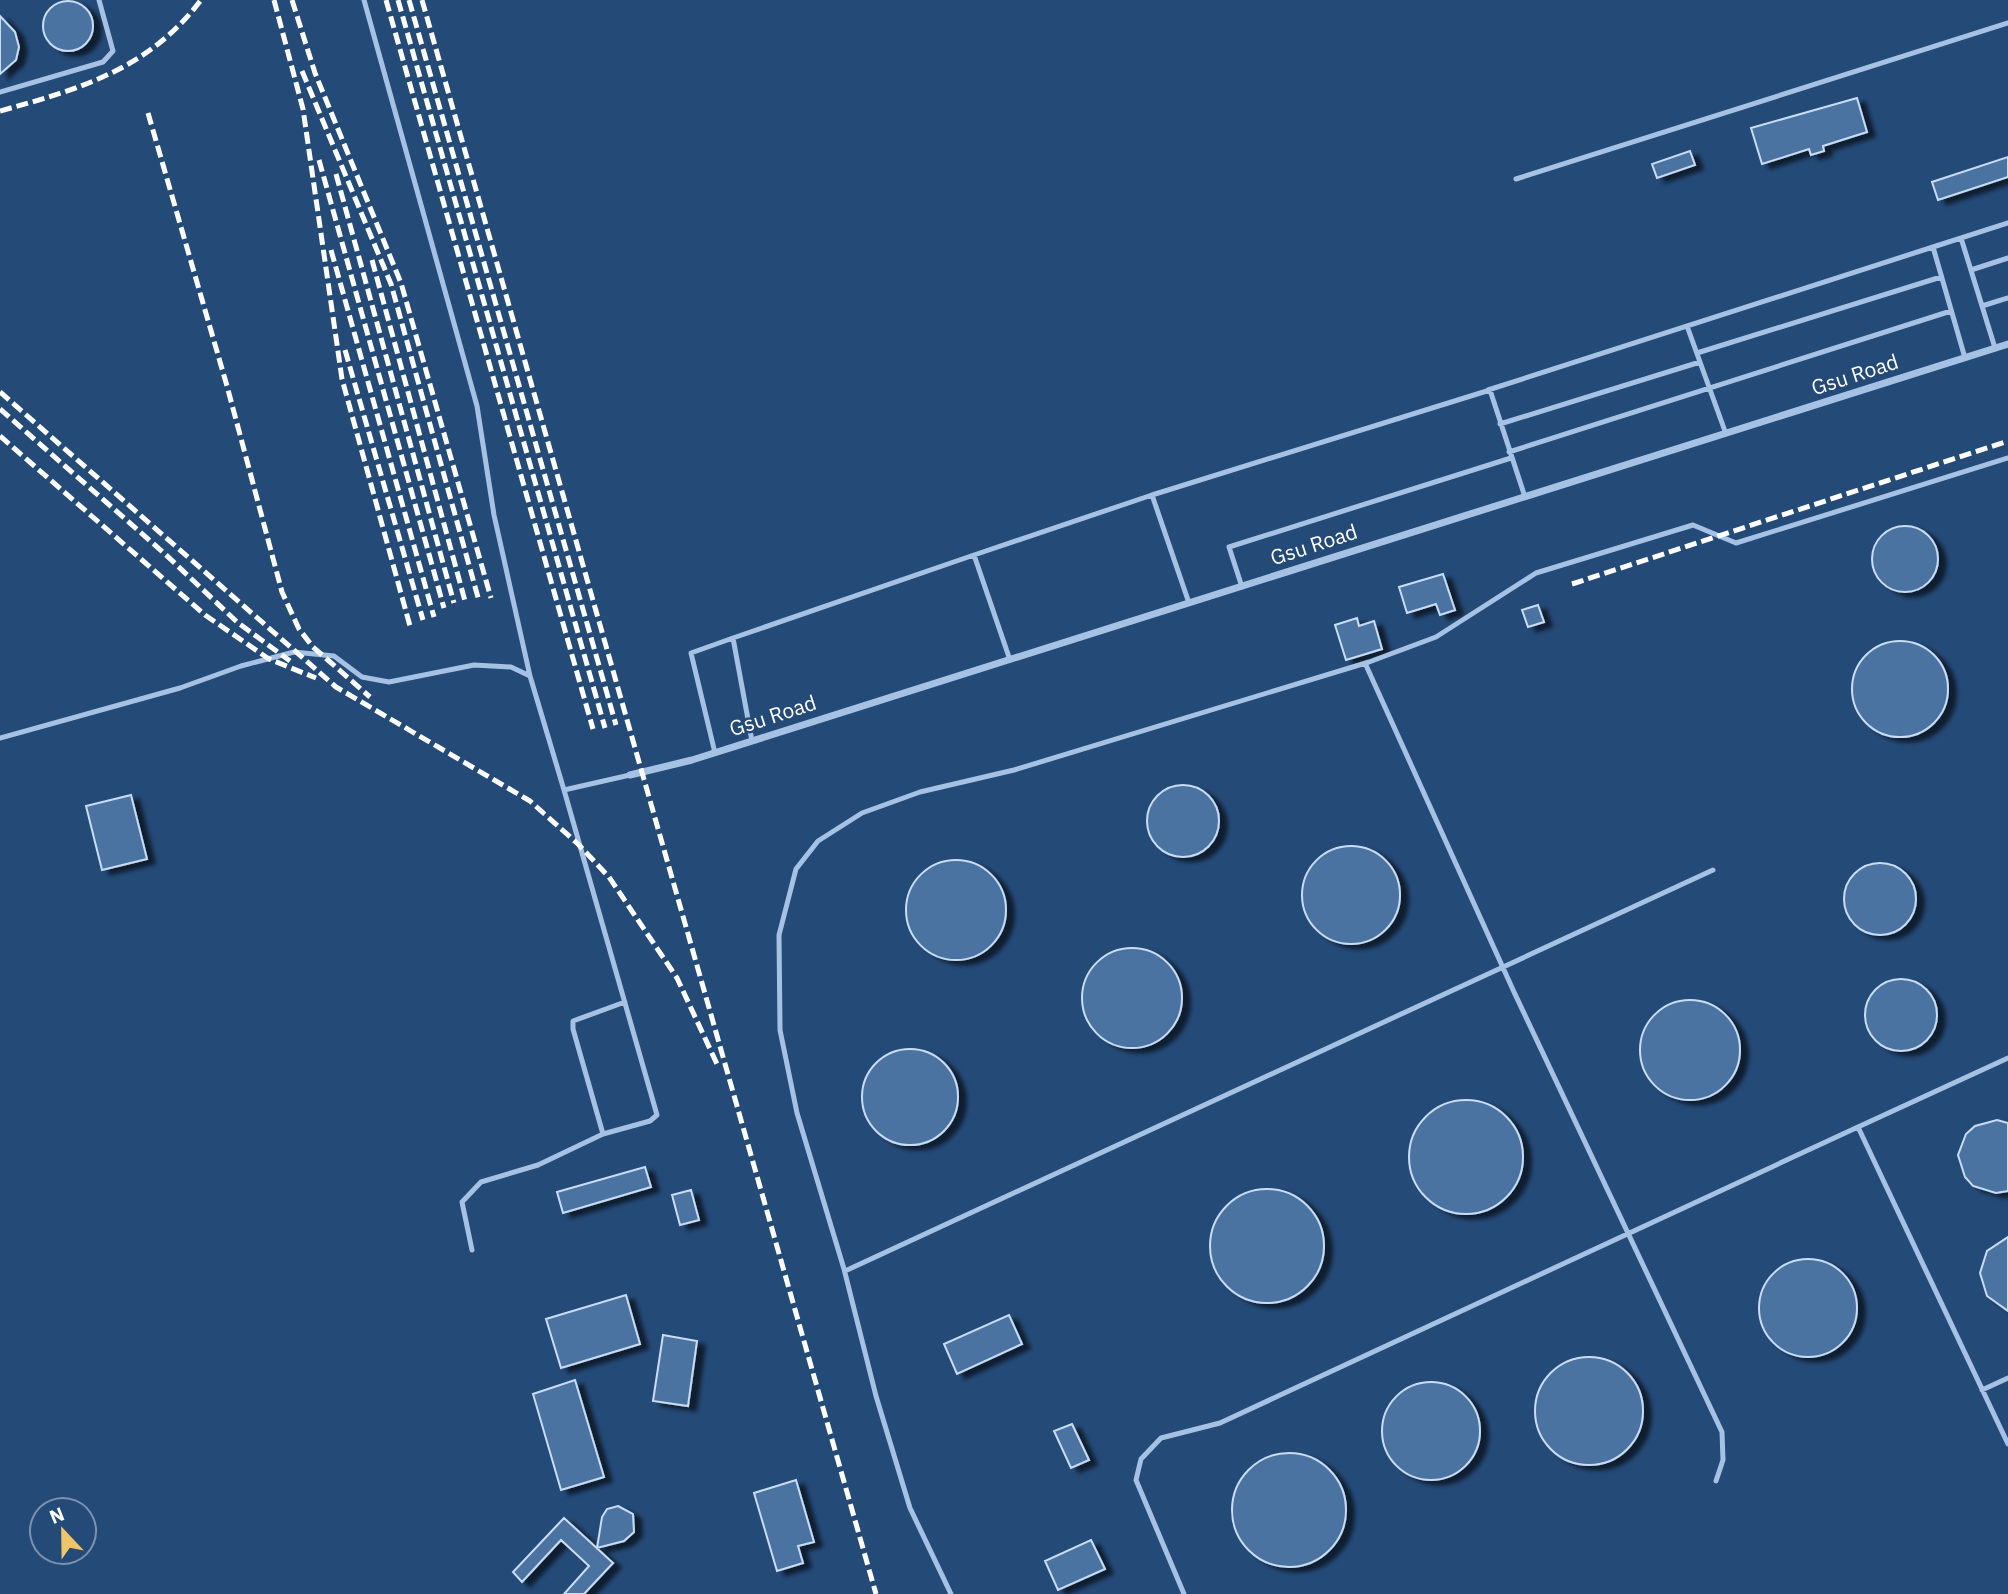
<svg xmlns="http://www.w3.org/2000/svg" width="2008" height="1594" font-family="'IBM Plex Sans',sans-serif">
<defs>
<filter id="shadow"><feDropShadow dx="8" dy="4.5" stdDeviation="2" flood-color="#0009"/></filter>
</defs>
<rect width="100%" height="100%" fill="#244a78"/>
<!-- building -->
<path fill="#4c73a2" stroke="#c8dcf3" stroke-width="2" filter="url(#shadow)" d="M43 26a25 25 0 1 1 50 0a25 25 0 1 1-50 0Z
M0 16 15 32 19 47 16 60 0 74Z
M1857 98 1867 132 1823 146 1824 151 1811 155 1809 149 1762 164 1751 128Z
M1690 151 1695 165 1657 178 1652 164Z
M2008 157V177L1938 200 1932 182Z
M1872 559a33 33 0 1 1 66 0a33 33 0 1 1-66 0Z
M1443 574 1455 610 1440 615 1436 604 1407 613 1399 587Z
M1538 605 1544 622 1528 627 1522 610Z
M1357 618 1359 626 1374 621 1382 649 1346 660 1335 625Z
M1852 689a48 48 0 1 1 96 0a48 48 0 1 1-96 0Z
M1147 821a36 36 0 1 1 72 0a36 36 0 1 1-72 0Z
M131 795 147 859 102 870 86 806Z
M1302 895a49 49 0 1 1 98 0a49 49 0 1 1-98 0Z
M906 910a50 50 0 1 1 100 0a50 50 0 1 1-100 0Z
M1844 899a36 36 0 1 1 72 0a36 36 0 1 1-72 0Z
M1082 998a50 50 0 1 1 100 0a50 50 0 1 1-100 0Z
M1865 1015a36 36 0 1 1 72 0a36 36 0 1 1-72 0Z
M1640 1050a50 50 0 1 1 100 0a50 50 0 1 1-100 0Z
M862 1097a48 48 0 1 1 96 0a48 48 0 1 1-96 0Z
M1409 1157a57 57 0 1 1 114 0a57 57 0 1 1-114 0Z
M1997 1120 2008 1123V1191L1996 1193 1973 1186 1965 1177 1958 1155 1966 1134 1975 1126Z
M645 1167 651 1187 563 1213 557 1192Z
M1210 1246a57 57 0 1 1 114 0a57 57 0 1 1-114 0Z
M691 1190 699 1220 680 1225 672 1195Z
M2008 1237V1311L1987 1296 1980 1273 1987 1251Z
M1759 1308a49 49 0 1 1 98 0a49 49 0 1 1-98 0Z
M626 1295 640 1344 561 1368 546 1319Z
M1009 1315 1022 1344 957 1374 944 1344Z
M663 1335 697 1341 688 1406 653 1401Z
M1535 1411a54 54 0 1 1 108 0a54 54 0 1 1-108 0Z
M575 1380 604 1477 561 1490 533 1394Z
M1382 1431a49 49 0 1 1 98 0a49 49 0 1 1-98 0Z
M1072 1424 1089 1460 1071 1468 1054 1431Z
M1232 1510a57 57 0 1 1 114 0a57 57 0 1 1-114 0Z
M796 1480 814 1542 798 1546 803 1563 777 1571 754 1493Z
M618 1506 633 1514 634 1532 624 1541 597 1548 602 1517 607 1509Z
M564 1518 613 1563 584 1594H564L589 1566 561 1540 522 1582 513 1572Z
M1091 1540 1105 1569 1058 1590 1045 1561Z"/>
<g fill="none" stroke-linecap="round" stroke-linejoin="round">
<!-- lane -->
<path stroke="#a5c2e4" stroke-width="5" d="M364 0 477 406 494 515 530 676
M0 92 103 62 113 51 99 0
M1516 179 2008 23
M1961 238 1995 348
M1971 270 2008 258
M1982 306 2008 298
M1687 326 1726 434
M1697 353 1941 277
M1965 358 1933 247 2008 223
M1488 390 1933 247
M1500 424 1700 362
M1509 452 1951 311
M1152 495 1490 390 1525 497
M974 555 1152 495 1189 603
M1242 587 1229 547 1511 458
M1365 663 1514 992 1722 1432 1723 1460 1716 1481
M0 738 180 688 241 666 294 652 334 656 362 677 389 682 474 665 511 667 530 676 564 790 630 775
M752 741 733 638 974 555 1010 660
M715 753 691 653 733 638
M1858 1127 2008 1058
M603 1134 573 1029V1021L625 1002
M472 1250 462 1202 481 1182 538 1165 603 1134 650 1121 657 1115 564 790
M845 1271 1713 870
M1982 1390 2008 1378
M951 1594 910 1508 876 1396 844 1269 797 1113 780 1030 779 935 796 869 818 841 862 813 920 792 1014 770 1369 662 1436 637 1536 573 1693 525 1736 543 2008 458
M1184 1594 1136 1480 1141 1459 1161 1438 1220 1423 1858 1127 2008 1444"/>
<!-- street -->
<path stroke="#a5c2e4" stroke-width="7" d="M630 775 692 760 2008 344"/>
<!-- rail -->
<path stroke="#fff" stroke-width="5" stroke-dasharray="12 5" stroke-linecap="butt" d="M274 0 303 109 342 379 410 626
M292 0 315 73 401 283 491 598
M386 0 593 729
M398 0 605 728
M409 0 616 725
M422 0 876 1594
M302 71 391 284 479 601
M0 111C80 89 149 69 201 0
M148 113 227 386 282 592 299 629 313 647 370 697
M319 160 444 608
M336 174 454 603
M331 250 434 617
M372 260 465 601
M345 350 423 620
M0 392 336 687 530 801 578 844 609 877 677 978 717 1064
M0 409 164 553 237 622 290 661
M0 436 205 615 269 659 316 678
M1572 584 2008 441"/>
</g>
<g text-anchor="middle" stroke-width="5" stroke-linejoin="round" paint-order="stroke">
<!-- street labels -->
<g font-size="21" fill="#fff" stroke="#244a78">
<text transform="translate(1855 375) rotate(-18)" y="7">Gsu Road</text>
<text transform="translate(1314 545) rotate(-18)" y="7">Gsu Road</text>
<text transform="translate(773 716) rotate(-18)" y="7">Gsu Road</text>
</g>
</g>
<!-- north arrow -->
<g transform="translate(63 1531) rotate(338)"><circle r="33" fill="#244a78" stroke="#7c92ae" stroke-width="2"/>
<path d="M0-5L12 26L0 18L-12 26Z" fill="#eec669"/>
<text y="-10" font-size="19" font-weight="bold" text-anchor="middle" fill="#ffffff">N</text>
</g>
</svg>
